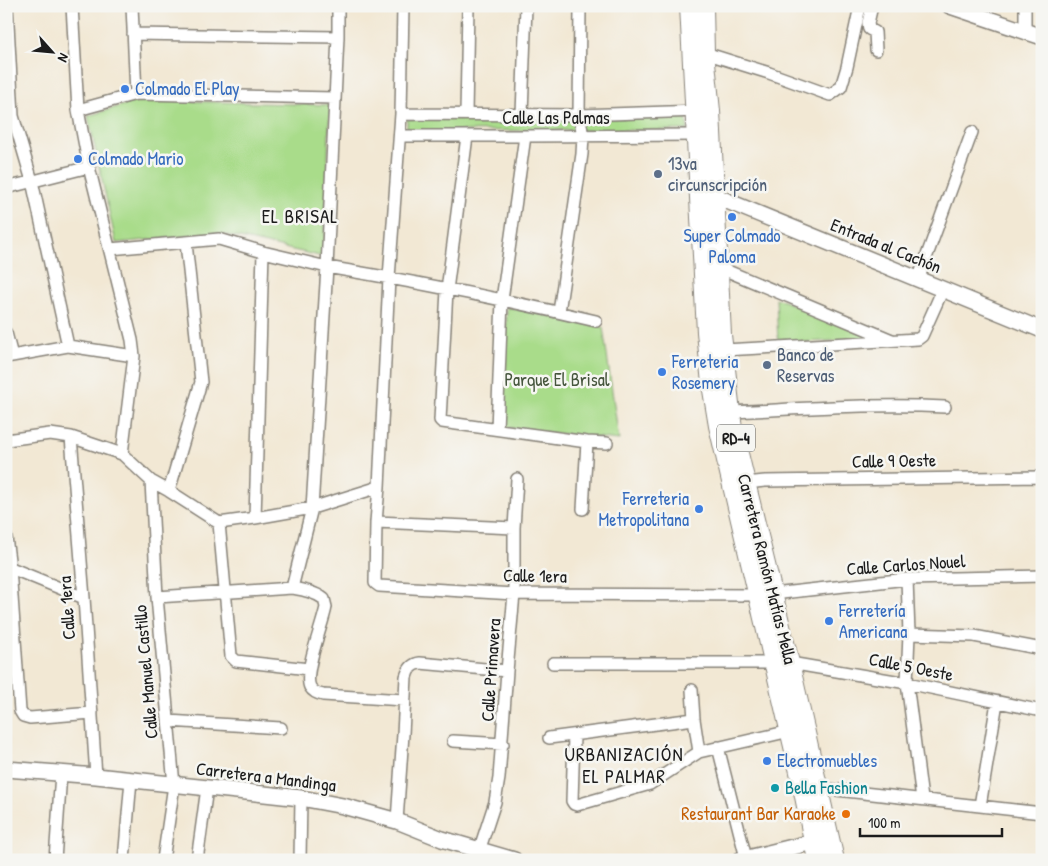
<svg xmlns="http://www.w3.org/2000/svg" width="1048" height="866" font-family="'Patrick Hand',sans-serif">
<rect width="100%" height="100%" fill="#f6f6f2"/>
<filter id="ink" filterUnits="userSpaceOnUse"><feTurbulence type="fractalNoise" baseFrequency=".02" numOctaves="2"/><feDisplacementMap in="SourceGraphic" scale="10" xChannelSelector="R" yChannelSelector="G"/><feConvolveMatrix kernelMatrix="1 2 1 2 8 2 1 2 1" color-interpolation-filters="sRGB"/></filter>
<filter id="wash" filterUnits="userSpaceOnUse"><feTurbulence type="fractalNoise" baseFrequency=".0096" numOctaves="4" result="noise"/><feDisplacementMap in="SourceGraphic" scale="20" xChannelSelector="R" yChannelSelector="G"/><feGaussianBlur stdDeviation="1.12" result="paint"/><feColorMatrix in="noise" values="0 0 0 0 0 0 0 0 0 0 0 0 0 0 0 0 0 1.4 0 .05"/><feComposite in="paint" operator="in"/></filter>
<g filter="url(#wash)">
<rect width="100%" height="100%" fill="#f2e8d4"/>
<!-- green -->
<path fill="#a9dc8a" stroke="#627c53" d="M140 100 330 105 324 257 218 233 116 243 88 116Z
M686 118 688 130 407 131V119Z
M776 298 878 339 778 343Z
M507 307 603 327 619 440 502 427Z"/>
</g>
<g filter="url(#ink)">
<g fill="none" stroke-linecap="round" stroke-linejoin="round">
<!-- street casing -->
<g stroke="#878278" stroke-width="14">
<path id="street" d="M7 6 13 116 32 181 68 346
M72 6 78 110 89 167 132 340 134 356 122 454
M132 6 136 94
M403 6 401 114 389 278 379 487 376 522 375 583 379 586 514 594 757 595
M872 6 868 23 869 29 875 32 876 50
M1025 32V6
M133 34 338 37
M705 53 769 73 830 95 841 87 847 67 860 6
M78 110 136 94 335 98
M401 114 579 115 699 111
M466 114 468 6
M522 114 526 6
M400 136H525L700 135
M467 136 447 290 440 420 442 422 587 442 607 443
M6 188 89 167
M110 249 219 239 263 252 327 267 338 37V6
M718 267 892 340
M918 280 972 132
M559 312 582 154 583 136 579 115 580 6
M6 333 12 356
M724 350 918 339 922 336 943 289
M6 357 68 346 134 356
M731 412C802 409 874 403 945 407
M497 429 502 300 525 136
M71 437 84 598 96 776
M6 440 50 434 71 437 122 454 151 481 169 491 219 523 255 518 312 508 379 487
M151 481 157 597 174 785 163 860
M746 483 765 481 1037 477 1042 479
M169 491 201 382 186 243
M583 509 587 442
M255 518 263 252
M376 522 514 528
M219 523 231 656 236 661 309 669
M6 537 10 568 20 711 23 716 30 718 92 713
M6 566 84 598
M907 579 909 634 907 683 922 799
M292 588 312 508 327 267C417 282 507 300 596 321
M773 594 907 579 1042 576
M157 597 292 588C303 590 315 592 324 599L326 607C323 624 303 673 310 687 313 692 318 694 323 695L404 700
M909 634 974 636 1042 649
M553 663H790L907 683 1042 711
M692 690 694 719 699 752
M168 721 281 728
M574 736 572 801 574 804 577 805 650 784 699 752 790 731
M549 738 694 719
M453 741 503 744
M718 747 746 858
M819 788 1042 813
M980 806 997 702
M397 821 403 734 406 677C408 670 411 664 420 663L507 671
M55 860 61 773
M124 860 131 780
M197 860 207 788
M300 860 301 798
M476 860 495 802 499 778 507 671 514 594V528L517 479"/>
</g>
<!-- secondary casing -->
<g stroke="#878278" stroke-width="18">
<path id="secondary" d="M950 6 1042 37
M705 196H715L1042 330
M6 769 96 776 301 798 343 806 397 821 442 839 514 860
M740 860 813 842"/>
</g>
<!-- primary casing -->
<g stroke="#878278" stroke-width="20">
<path id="primary" d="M689 6 706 332 711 384 718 426 799 772 817 860
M704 6 705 53 711 111 722 335 733 429 790 663 835 860"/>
</g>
<!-- street -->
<use href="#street" stroke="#fff" stroke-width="11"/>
<!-- secondary -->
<use href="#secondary" stroke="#fff" stroke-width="15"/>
<!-- primary -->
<use href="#primary" stroke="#fff" stroke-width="18"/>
</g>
</g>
<!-- markers -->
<g fill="#3f7fe0" stroke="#f6f6f2" stroke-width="2">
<circle cx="125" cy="89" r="5"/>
<circle cx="78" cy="159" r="5"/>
<circle cx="732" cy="217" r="5"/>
<circle cx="662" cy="372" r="5"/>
<circle cx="699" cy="509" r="5"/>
<circle cx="829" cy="621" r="5"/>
<circle cx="767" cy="761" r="5"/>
</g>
<g fill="#5c6f8a" stroke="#f6f6f2" stroke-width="2">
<circle cx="658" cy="174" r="5"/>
<circle cx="767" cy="365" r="5"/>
</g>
<circle fill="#0f9aa8" stroke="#f6f6f2" stroke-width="2" cx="775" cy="788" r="5"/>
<circle fill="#e8710a" stroke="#f6f6f2" stroke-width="2" cx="846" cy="814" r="5"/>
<g text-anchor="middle" stroke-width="5" stroke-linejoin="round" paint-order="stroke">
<!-- shield labels -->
<rect fill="#f6f6f2" stroke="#5d5d5c" stroke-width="1" x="717" y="424.5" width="38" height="27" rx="4"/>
<g font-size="16" font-weight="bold" fill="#1c1c1c">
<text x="736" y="444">RD-4</text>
</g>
<!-- shop labels -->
<g font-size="18" fill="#366cbe" stroke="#f6f6f2" text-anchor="start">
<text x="135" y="95">Colmado El Play</text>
<text x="88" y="165">Colmado Mario</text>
<text x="732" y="242" text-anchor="middle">Super Colmado<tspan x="732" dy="21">Paloma</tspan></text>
<text x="672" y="368">Ferreteria<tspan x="672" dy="21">Rosemery</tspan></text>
<text x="689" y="505" text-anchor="end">Ferreteria<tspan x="689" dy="21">Metropolitana</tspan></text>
<text x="839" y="617">Ferretería<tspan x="839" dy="21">Americana</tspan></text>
<text x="777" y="767">Electromuebles</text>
</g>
<!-- street labels -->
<g font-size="18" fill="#1c1c1c" stroke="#f6f6f2">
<text x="556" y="124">Calle Las Palmas</text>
<text transform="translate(886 246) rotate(22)" y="6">Entrada al Cachón</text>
<text transform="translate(894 461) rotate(-1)" y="6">Calle 9 Oeste</text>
<text transform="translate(906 565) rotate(-4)" y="6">Calle Carlos Nouel</text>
<text transform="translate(767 569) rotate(76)" y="6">Carretera Ramón Matías Mella</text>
<text transform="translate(535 576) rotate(1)" y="6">Calle 1era</text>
<text transform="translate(67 608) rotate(-94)" y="6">Calle 1era</text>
<text transform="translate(911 667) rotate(11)" y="6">Calle 5 Oeste</text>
<text transform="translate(491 670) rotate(-86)" y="6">Calle Primavera</text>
<text transform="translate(146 672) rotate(-95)" y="6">Calle Manuel Castillo</text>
<text transform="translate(266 777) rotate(7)" y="6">Carretera a Mandinga</text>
</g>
<!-- service labels -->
<g font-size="18" fill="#4e5e75" stroke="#f6f6f2" text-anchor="start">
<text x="668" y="170">13va<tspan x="668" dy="21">circunscripción</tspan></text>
<text x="777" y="361">Banco de<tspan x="777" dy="21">Reservas</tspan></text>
</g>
<!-- park labels -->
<g font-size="18" fill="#46563d" stroke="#f6f6f2">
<text x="557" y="386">Parque El Brisal</text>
</g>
<!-- culture labels -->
<g font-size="18" fill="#0d838f" stroke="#f6f6f2" text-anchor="start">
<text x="785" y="794">Bella Fashion</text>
</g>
<!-- food labels -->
<g font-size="18" fill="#c56008" stroke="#f6f6f2" text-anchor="end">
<text x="836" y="820">Restaurant Bar Karaoke</text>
</g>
<!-- neighbourhood labels -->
<g font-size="19" letter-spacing="1" fill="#1c1c1c" stroke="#f6f6f2">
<text x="300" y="223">EL BRISAL</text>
<text x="624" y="761">URBANIZACIÓN<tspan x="624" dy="22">EL PALMAR</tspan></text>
</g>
</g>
<!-- margin -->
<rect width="1048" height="866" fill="none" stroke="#f6f6f2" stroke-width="25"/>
<!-- north arrow -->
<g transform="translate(52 52) rotate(117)" stroke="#f6f6f2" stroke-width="4" paint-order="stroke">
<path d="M0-4L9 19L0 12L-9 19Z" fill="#1c1c1c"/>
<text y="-8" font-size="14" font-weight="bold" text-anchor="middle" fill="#1c1c1c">N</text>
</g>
<!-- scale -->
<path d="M860 828v8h142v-8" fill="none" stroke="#1c1c1c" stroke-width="2.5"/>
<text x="868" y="828" font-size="15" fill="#1c1c1c" stroke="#f6f6f2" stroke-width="4" paint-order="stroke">100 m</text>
</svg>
